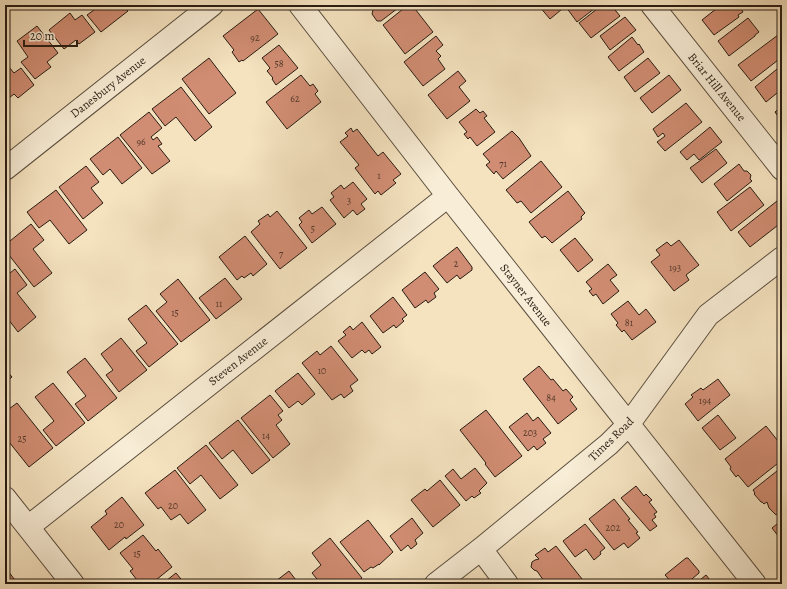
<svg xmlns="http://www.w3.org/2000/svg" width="787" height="589" font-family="Alegreya,serif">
<rect width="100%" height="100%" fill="#f5e3c0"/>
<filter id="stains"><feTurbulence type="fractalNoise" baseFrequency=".005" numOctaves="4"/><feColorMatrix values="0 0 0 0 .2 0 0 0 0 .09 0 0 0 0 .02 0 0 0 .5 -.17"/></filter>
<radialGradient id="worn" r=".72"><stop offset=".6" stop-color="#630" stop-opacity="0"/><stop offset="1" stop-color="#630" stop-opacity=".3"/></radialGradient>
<!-- building -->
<path fill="#d18d73" stroke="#281c12" d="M90 5H124L128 11 101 32 87 15 94 10Z
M363 5H402L381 21H377L372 14 373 10 370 7 368 9Z
M408 5H412L433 32 405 54 383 25Z
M540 5H567L550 19 539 6Z
M569 5H599L577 22 566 7Z
M602 5H611L620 16 591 38 579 23Z
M690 5H701L694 10Z
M721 5H739L743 12 738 15 739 17 714 35 702 20Z
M258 9 278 34 243 61 242 60 239 62 232 52 234 50 223 36Z
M70 13 75 20 82 15 95 32 79 44 76 40 64 49 49 30Z
M625 17 636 30 610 50 600 36Z
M748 18 759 32 755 35V36L729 56 718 41Z
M37 26 58 53 47 62 51 67 35 79 21 62 28 57 17 41Z
M782 32V57L751 81 738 65Z
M436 36 443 45 436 51 441 56 438 59 445 69 423 86 404 62Z
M632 37 638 45 639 44 644 52 619 71 608 57Z
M279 45 298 68 276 85 272 79 273 78 267 71 270 68 262 58Z
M209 58 236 93 209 114 182 79Z
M648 58 660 73 635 92 624 77Z
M782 63V89L766 102 755 87 782 65 781 64Z
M9 67 14 73 21 68 34 85 18 98 14 94 5 101V70Z
M458 71 466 81 459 87 470 101 447 119 428 95Z
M301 75 310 86 313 84 318 91 315 94 321 102 287 129 266 102Z
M669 75 681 90 652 113 640 98Z
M181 87 212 127 195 141 176 117 165 126 152 109Z
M686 103 702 122 665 151 657 142 665 136 663 133 658 137 653 129Z
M782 106V122L775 112Z
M476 109 480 113 483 111 487 116 484 118 495 132 477 146 470 137 468 139 464 134 467 132 459 122Z
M149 112 162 128 151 137 153 140 157 137 162 144 158 146 170 161 152 174 120 135Z
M710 127 722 142 699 160 694 154 687 160 680 152Z
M351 128 353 132 357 129 378 156 383 152 401 174 393 180 396 183 381 195 378 191 375 194 355 168 359 165 340 142 348 136 345 133Z
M512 131 519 138 531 156 503 179 496 171 494 174 486 165 490 162 483 154Z
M118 137 142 168 122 184 110 169 103 175 90 159Z
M716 149 727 163 702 183 690 168Z
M541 161 562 187 531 213 521 201 517 203 506 190Z
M739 164 744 171H747L751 175 750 179 752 181 727 201 714 184Z
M86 166 99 182 91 188 103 203 83 219 59 187Z
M353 182 367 199 361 204 365 209 357 215 353 210 344 218 330 200 334 197 331 193 341 185 344 189Z
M750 187 764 205 731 231 717 212Z
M56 190 87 230 69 244 50 220 39 228 27 212Z
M568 191 585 213 581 217 582 219 552 243 545 236 542 238 529 222Z
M777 201 782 208V222L750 247 738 232Z
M322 207 336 224 312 243 299 225 302 222 299 218 309 210 312 214Z
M277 211 307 248 280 269 251 232 260 224 258 221 268 214 270 217Z
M31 224 44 240 33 249 52 273 34 287 5 250V245Z
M245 236 267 264 253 276 251 273 244 278 242 276 237 280 219 257Z
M575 238 593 260 578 272 560 250Z
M679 240 699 265 686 275 689 280 674 291 651 262 660 255 656 250 667 242 671 246Z
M457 247 472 267V270L460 279 457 275 447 283 433 266Z
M608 264 617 275 610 280 619 291 603 304 596 294 593 296 589 291 592 289 586 282Z
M15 269 27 285 17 293 36 317 18 332 5 315V277Z
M425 272 439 289 434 293 436 297 428 303 426 300 415 308 402 290Z
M225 278 242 299 216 319 199 298Z
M178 279 210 320 181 342 156 311 167 302 160 294Z
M393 297 407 315 402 319 404 321 396 328 394 325 383 333 370 316Z
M628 301 639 315 646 309 656 322 632 340 624 330 622 332 616 325 618 323 611 314Z
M146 305 178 344 149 367 136 351 147 343 128 319Z
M362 322 381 347 372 354 369 350 365 353 362 350 352 358 338 341 346 335 343 332 350 326 353 330Z
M121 338 147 370 119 392 106 375 113 370 101 354Z
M331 346 358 380 350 386 353 391 344 398 341 394 332 400 302 363 317 351 320 355Z
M85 358 117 398 88 421 75 404 86 396 67 372Z
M539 366 551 380 553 379 563 391 566 389 573 397 570 400 577 409 558 424 523 379Z
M5 369 12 377 5 383Z
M298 373 315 394 302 405 298 401 289 408 275 391Z
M718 379 730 395 698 421 685 404 693 397 691 395 701 388 703 390Z
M53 383 85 423 56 446 43 430 54 421 35 397Z
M270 395 283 411 278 415 282 420 276 425 290 444 273 458 241 418Z
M17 403 53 448 29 467 5 437V412Z
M486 410 522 456 495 477 485 464 486 463 460 430Z
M527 413 533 421 538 417 551 433 543 439 546 443 537 450 534 446 528 451 509 427Z
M718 415 736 438 720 450 702 428Z
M238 420 270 460 252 474 233 450 222 459 209 443Z
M766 426 782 446V460L748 487 738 475 736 477 730 469 731 467 725 459Z
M206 445 238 485 220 499 201 475 190 484 177 468Z
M782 467V511L776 515 769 508 767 502 764 504 762 502H761L754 494 755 493 753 490Z
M475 468 487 483 479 491 481 493 474 498 472 496 466 501 445 476 453 469 461 479Z
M175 470 206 510 188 524 180 514 171 520 161 507 158 509 145 493Z
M440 480 460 505 433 527 411 500 425 489 427 491Z
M636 486 644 496 646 494 652 500 649 502 657 512 654 514 656 517 652 520 657 526 650 531 621 498Z
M122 497 144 525 126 539 125 537 109 550 91 527 107 514 105 511Z
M614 499 630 519 628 520 638 532 636 533 640 538 628 548 624 543 614 550 589 519Z
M412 518 423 533 415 540 417 544 411 549 408 545 401 551 390 536Z
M368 520 393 552 379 565V564L373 568 371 567 364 572 340 542Z
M782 520V541L772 528Z
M585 524 605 548 600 552 601 554 594 560 586 549 575 557 563 541Z
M143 535 156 551 158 549 172 567 151 584H140L130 571 133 569 120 553Z
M330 538 362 578 355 584H321L312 573 321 565 312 553Z
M556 546 586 584H546L537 571 534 570 531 567 532 562 535 560 539 559 535 555 545 548 548 552Z
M686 558H688L699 571V573L686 584H673L665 575Z
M5 567 18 584H5Z
M289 571 299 584H272Z
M176 573 185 584H162Z
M706 575 713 584H695Z
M312 579 316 584H306Z"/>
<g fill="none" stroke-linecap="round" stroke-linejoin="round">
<!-- minor casing -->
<g stroke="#5b4e3e" stroke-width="24">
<path id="minor" d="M300 5 448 196 755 584
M652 5 782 169
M5 169 212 5
M5 498 73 584
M28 527 448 196
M481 549 507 584
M436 584 481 549 609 444 628 425 708 315 782 258"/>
</g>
<!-- minor -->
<use href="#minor" stroke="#f8edd6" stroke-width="22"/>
</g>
<g text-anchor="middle" stroke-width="3" stroke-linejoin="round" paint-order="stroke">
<!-- number labels -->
<g font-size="10" fill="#52382a">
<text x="255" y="41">92</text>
<text x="279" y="67">58</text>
<text x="295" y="102">62</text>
<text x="141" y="145">96</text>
<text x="503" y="167">71</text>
<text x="379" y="179">1</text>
<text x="349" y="204">3</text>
<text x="313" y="232">5</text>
<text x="281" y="257">7</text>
<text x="456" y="267">2</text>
<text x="675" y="271">193</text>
<text x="219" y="307">11</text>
<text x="175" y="316">15</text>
<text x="629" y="326">81</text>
<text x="322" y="374">10</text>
<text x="551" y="401">84</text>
<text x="705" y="404">194</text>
<text x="530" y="436">203</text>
<text x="266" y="439">14</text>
<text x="22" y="442">25</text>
<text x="173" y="509">20</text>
<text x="119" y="528">20</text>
<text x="613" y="531">202</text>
<text x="137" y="557">15</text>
</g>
<!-- street labels -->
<g font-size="12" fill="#281c12" stroke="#f8edd6">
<text transform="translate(108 87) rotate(-38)" y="4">Danesbury Avenue</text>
<text transform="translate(717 87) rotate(51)" y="4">Briar Hill Avenue</text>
<text transform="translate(526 295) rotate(52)" y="4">Stayner Avenue</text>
<text transform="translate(238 361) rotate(-38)" y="4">Steven Avenue</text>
<text transform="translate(611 439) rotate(-44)" y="4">Times Road</text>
</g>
</g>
<!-- margin -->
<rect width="787" height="589" fill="none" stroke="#f5e3c0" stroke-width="20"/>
<rect x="6" y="6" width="775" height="577" fill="none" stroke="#281c12" stroke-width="2"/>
<rect x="10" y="10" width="767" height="569" fill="none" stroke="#281c12"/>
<!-- scale -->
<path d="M24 40v6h53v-6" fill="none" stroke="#281c12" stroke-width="2"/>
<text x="30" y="40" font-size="12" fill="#281c12" stroke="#f8edd6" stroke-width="3" paint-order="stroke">20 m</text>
<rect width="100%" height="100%" filter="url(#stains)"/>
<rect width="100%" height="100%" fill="url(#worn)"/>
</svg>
